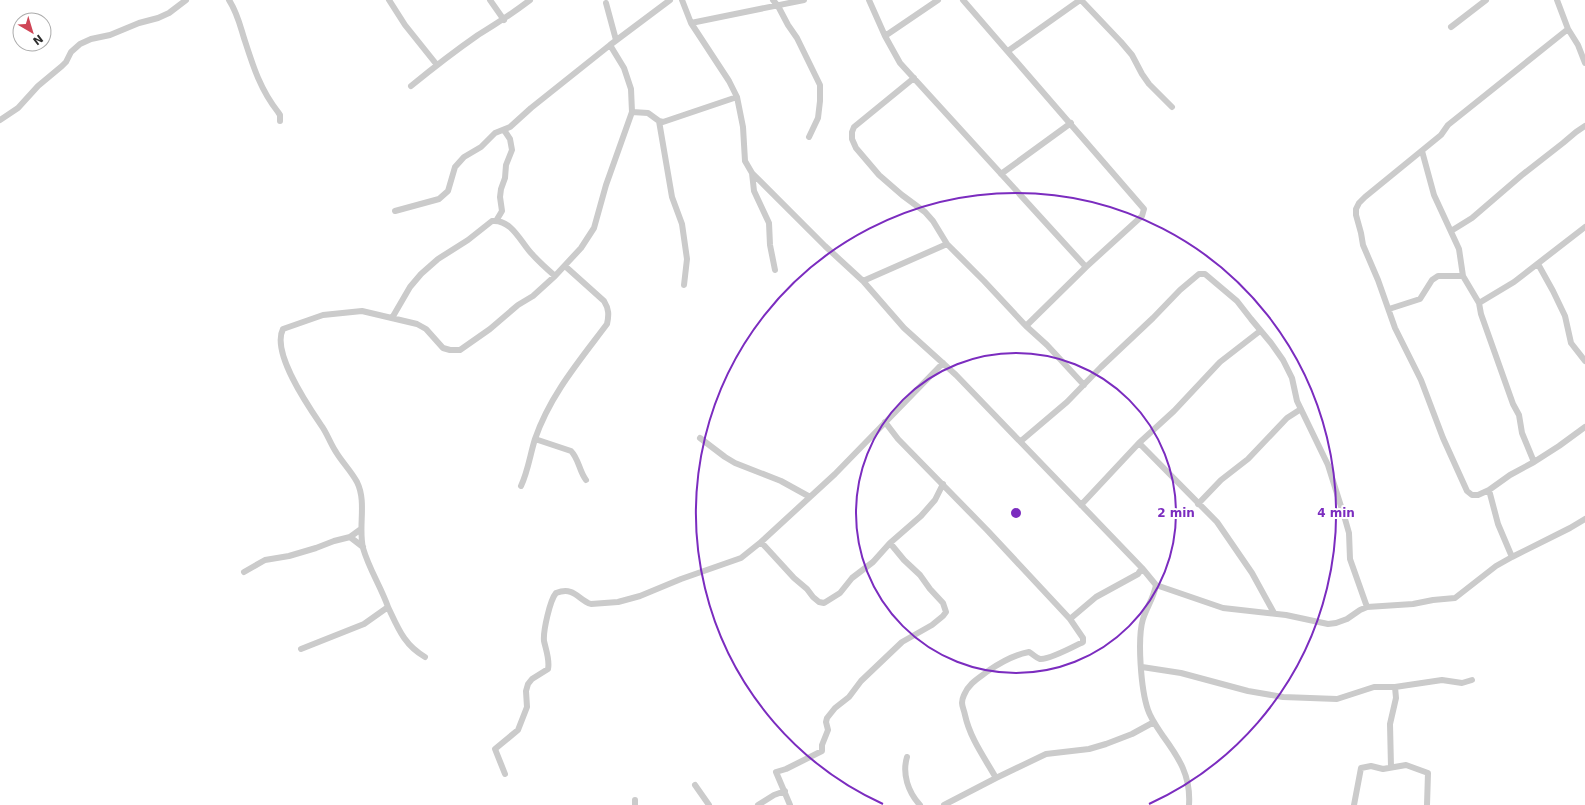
<svg xmlns="http://www.w3.org/2000/svg" width="1585" height="805" font-family="'DejaVu Sans',sans-serif">
<rect width="100%" height="100%" fill="#fff"/>
<g fill="none" stroke-linecap="round" stroke-linejoin="round">
<!-- street -->
<path stroke="#cbcbcb" stroke-width="6" d="M229 0C237 12 240 25 244 38 253 66 260 89 278 112L280 115V121
M389 0 405 25 437 65
M490 0 504 20
M682 0 691 23 729 81 737 97 743 127 745 161 752 173 825 246 863 281 904 328 956 375 1142 568 1156 585 1223 608 1286 615 1328 624 1336 623 1347 619 1360 610 1367 607 1413 604 1433 600 1455 598 1496 566 1512 557 1570 528 1585 519
M773 0 778 6 788 25 797 38 820 85V101L818 118 809 137
M869 0 885 36 900 63 1086 267
M963 0 1144 209 1142 216 1086 267 1026 326
M1081 0 1121 42 1132 55 1142 74 1149 84 1172 107
M1557 0 1568 29 1578 45 1585 63
M606 3 616 40
M691 23 804 0
M1451 27 1486 0
M1568 29 1448 125 1441 135 1365 197 1359 203 1356 209V215L1361 233 1363 245 1378 280 1395 328 1421 380 1443 438 1467 491 1472 495H1478L1489 490 1510 475 1534 462 1559 446 1585 427
M885 36 938 0
M1008 51 1080 0
M914 78 854 127 852 132V139L856 148 879 175 902 195 925 212 933 221 947 244 984 281 1026 326 1047 345 1084 385
M411 86C433 68 455 51 478 35 496 24 513 13 530 0
M632 112 648 113 659 121 663 122 737 97
M0 120 18 108 38 86 62 66 66 62 71 52 80 44 91 39 110 35 139 23 158 18 169 13 186 0
M659 121 672 197 682 224 687 259 684 285
M1422 151 1434 195 1459 249 1463 276 1479 303 1481 314 1513 404 1519 415 1522 433 1534 462
M752 173 754 191 769 223 770 245 775 270
M1001 174 1071 123
M395 211 439 199 448 191 455 167 464 157 481 147 495 133 510 127 531 108 610 45 670 0
M496 221 502 211 500 197 501 189 505 178 506 165 512 150 510 139 504 130
M1451 231 1472 218 1522 175 1563 143 1576 132 1585 126
M1538 264 1553 291 1565 316 1571 343 1585 361
M863 281 947 244
M1479 303 1514 282 1585 227
M1389 309 1420 299 1432 280 1438 276H1463
M392 318 410 287 421 274 438 259 468 240 492 221C512 219 521 243 532 254 539 262 547 269 555 276
M885 422 898 439 987 530 1070 619 1083 638V642C1075 646 1049 660 1040 659 1036 658 1033 654 1029 652 1013 655 1001 662 988 671 979 678 969 683 964 695 960 704 963 706 965 715 970 738 984 757 996 778
M700 438 725 457 735 463 781 481 810 497
M535 439 571 451C579 459 579 471 586 480
M1021 441 1067 402 1101 367 1153 318 1180 290 1199 274H1205L1237 301 1251 319 1271 343 1283 360 1292 378 1297 401 1328 465 1345 519 1349 533 1350 559 1367 607
M1139 443 1217 522 1252 573 1274 613
M521 486C528 471 530 455 535 439 550 395 580 360 607 324 609 315 609 309 604 301L565 266
M1489 490 1498 524 1512 557
M1198 504 1221 480 1248 459 1287 418 1301 409
M1081 505 1139 443 1174 411 1220 362 1260 331
M350 537 363 547
M761 542 794 578 807 589 813 597 819 602 824 603 840 593 852 578 873 562 890 543 921 516 935 500 943 484
M244 572 265 560 289 556 316 548 334 541 350 537 361 529
M1156 585C1154 597 1147 607 1143 619 1137 639 1141 690 1148 710 1151 719 1157 727 1163 736 1179 758 1191 776 1189 805
M388 607C398 628 404 645 425 657
M1070 619 1096 597 1138 574 1142 568
M301 649 364 624 388 607C381 587 369 569 363 548 358 527 367 502 357 482 351 471 342 462 336 452 330 443 327 433 321 425 308 406 271 352 283 329L323 315 362 311 417 324 426 329 443 348 450 350H460L490 329 518 305 533 296 555 276 581 248 594 228 606 185 632 112 631 89 624 68 610 45
M1142 667 1181 673 1248 691 1283 697 1337 699 1374 687H1395L1442 680 1462 683 1472 680
M907 757C902 774 908 792 920 805
M1391 767 1390 724 1396 698 1395 687
M505 774 495 749 518 730 527 707 526 691 528 684 532 679 548 669C550 660 546 650 544 641 543 631 550 600 556 593 575 586 578 600 591 604L618 602 640 596 681 579 741 558 761 542 835 474 943 363
M695 785 709 805
M635 800V805
M758 805 774 795 785 791
M790 805 776 772 786 769 822 751V745L828 730 826 722 827 718 835 708 849 697 861 681 902 642 932 625 943 616 946 612 943 603 930 589 920 575 904 560 890 543
M944 805 996 778 1046 754 1089 749 1106 744 1132 734 1154 722
M1354 805 1361 768 1371 766 1383 769 1406 765 1428 773 1427 805"/>
</g>
<!-- distance rings -->
<g fill="none" stroke="#7b2cbf" stroke-width="2">
<circle cx="1016" cy="513" r="160"/>
<path d="M883 804A320 320 0 1 1 1149 804"/>
</g>
<circle cx="1016" cy="513" r="6" fill="#7b2cbf" stroke="#fff" stroke-width="2"/>
<g font-size="12" text-anchor="middle" font-weight="bold" fill="#7b2cbf" stroke="#fff" stroke-width="4" stroke-linejoin="round" paint-order="stroke">
<text x="1176" y="517">2 min</text>
<text x="1336" y="517">4 min</text>
</g>
<!-- north arrow -->
<g transform="translate(32 32) rotate(142)"><circle r="19" fill="#ffffff" stroke="#ababab"/>
<path d="M0-3L7 15L0 10L-7 15Z" fill="#cf4556"/>
<text y="-6" font-size="11" font-weight="bold" text-anchor="middle" fill="#2e2e2e">N</text>
</g>
</svg>
